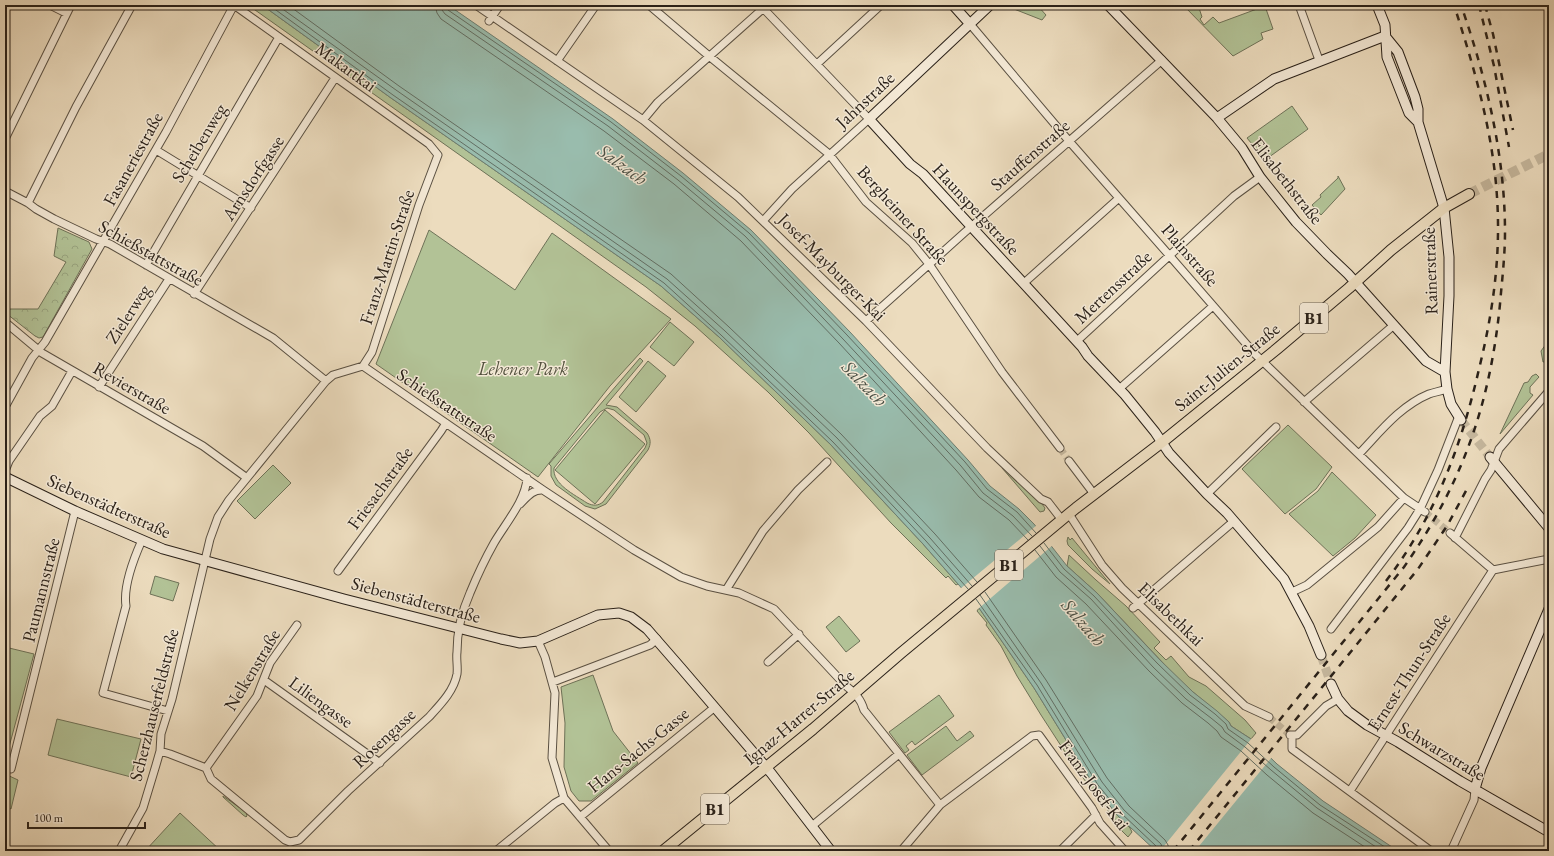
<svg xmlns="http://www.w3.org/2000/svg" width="1554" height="856" font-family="'EB Garamond',serif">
<defs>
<pattern id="forest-crowns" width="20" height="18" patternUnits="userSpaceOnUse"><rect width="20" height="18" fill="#b2c296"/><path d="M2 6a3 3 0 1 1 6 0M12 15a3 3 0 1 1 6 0" fill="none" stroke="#99a681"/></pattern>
</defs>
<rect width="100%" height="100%" fill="#ecdcbe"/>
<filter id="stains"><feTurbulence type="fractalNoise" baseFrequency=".005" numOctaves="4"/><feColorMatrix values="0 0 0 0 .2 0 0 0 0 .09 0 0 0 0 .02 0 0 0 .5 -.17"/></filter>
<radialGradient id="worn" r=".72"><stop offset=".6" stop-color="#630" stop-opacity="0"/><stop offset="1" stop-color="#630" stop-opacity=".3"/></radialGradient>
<!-- green -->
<path fill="#b2c296" stroke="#6e7258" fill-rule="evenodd" d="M248 5H262L391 98 661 286 719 337 831 445 923 544 958 584 956 585 948 576 946 578 891 523 809 433 768 392 695 326 646 287Z
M1010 5H1037L1046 15 1042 20 1014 9Z
M1183 5H1198L1202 17 1200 19 1204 25 1213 17 1219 23 1265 6 1273 29 1261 33 1263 39 1233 56Z
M1292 106 1308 129 1265 160 1247 138Z
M1338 176 1345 189 1321 215 1312 205 1321 197 1320 195 1338 178Z
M429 230 515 290 552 233 671 319 610 386 538 477 376 364Z
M670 322 694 342 674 366 650 347Z
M1549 340V361L1543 362 1541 351Z
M640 358 643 361 606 405 617 407 647 433C651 439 651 444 648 450L606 504 595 509 585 506 556 485 551 476V466L549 464ZM607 408 614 410 644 435 647 443 645 448 603 502C598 506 593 506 587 503 575 495 552 484 554 468L600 412Z
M648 361 666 376 636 412 619 397Z
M1536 374 1539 377 1530 387V393L1533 395 1500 434 1524 383 1528 382 1532 376Z
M605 410 645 444 595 504 555 470Z
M1288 425 1332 467 1316 489 1285 514 1242 469Z
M273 465 291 483 255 519 237 501Z
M1004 467 1042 504 1045 508 1044 511 1040 512 1002 468Z
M1332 472 1376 515 1355 538 1333 556 1289 514 1318 491Z
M1068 537 1070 540 1072 538 1110 584 1092 569 1068 545 1067 541Z
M1069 555 1096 580 1126 606 1160 642 1154 648 1166 660 1171 656 1189 677 1206 686 1245 720 1256 733 1251 739 1231 726 1229 722 1181 682 1097 593 1067 566Z
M155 576 179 583 173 601 150 594Z
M979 608 1034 688 1095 787 1118 816 1130 828 1132 832 1128 837 1117 826 1108 813V809L1104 803 1100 802 1065 752 1041 715 1017 676 1001 646 986 625 987 623 977 611Z
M839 616 860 641 846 652 826 627Z
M5 647 34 654 5 762Z
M593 675 613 731 638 763 591 801H579L571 791 564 767 565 723 561 687Z
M939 695 954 716 915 745 912 741 906 746 909 750 905 753 889 732Z
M57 719 141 739 131 777 48 755Z
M946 726 957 741 970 731 974 736 922 775 907 755Z
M5 774 18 780 11 809 5 806Z
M223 796 246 812 247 816 246 817 243 815 223 797Z
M180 813 221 851H145Z"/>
<!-- forest -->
<path fill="url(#forest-crowns)" stroke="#6e7258" d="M58 228 89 242 92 249 43 337 39 338 35 336 7 314 10 309H38L66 262 54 256Z"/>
<!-- water -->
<path fill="#99bcad" stroke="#6d7e72" d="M262 5H448L613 119 683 173 751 230 850 332 968 460 990 486 1019 509 1034 524 1067 566 1097 593 1160 660 1193 692 1217 711 1229 722 1231 726 1251 739 1277 764 1323 801 1398 851H1156L1118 816 1095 787 1034 688 979 608 923 544 831 445 719 337 661 286 391 98Z"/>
<!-- pier -->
<path fill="#ecdcbe" d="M1037 525 1053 545 978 609 960 589Z
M1252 738 1272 757 1195 851H1160Z"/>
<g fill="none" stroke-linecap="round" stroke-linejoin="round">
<!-- shore -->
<path stroke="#626e63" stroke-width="1" d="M269 5 393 95 664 283 721 335 833 442 926 541 968 589
M277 5 396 90 667 279 725 331 837 438 930 538 972 586
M288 5 399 86 671 274 729 327 841 434 935 534 977 582
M435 5 437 13 441 19 604 131 674 184 741 241 839 343 956 470 979 497 1009 520 1028 540
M441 5 442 10 445 14 608 126 678 180 745 236 843 339 961 466 983 493 1013 516 1032 536
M446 5 448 10 611 122 681 176 749 233 847 335 965 462 987 489 1017 512 1036 533
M1044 543 1064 569 1094 596 1157 663 1190 695 1215 714 1226 724 1228 729 1248 743 1274 767 1320 805 1391 851
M1040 546 1060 572 1091 599 1153 667 1186 699 1211 718 1222 727 1225 732 1245 747 1271 770 1317 808 1382 851
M1035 550 1056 577 1086 604 1149 671 1182 703 1208 723 1217 731 1221 737 1241 751 1267 775 1313 813 1371 851
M985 592 1046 680 1107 778 1129 806 1165 840 1168 845 1169 851
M980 595 1041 683 1102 782 1124 810 1161 844 1163 851
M976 599 1037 685 1098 785 1121 813 1156 846 1158 851"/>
<!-- street-tunnel -->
<path stroke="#c5b79d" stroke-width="7" stroke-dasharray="7 3.5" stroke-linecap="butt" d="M1060 448 1069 461
M1425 512 1450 533
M1269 717 1290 735"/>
<!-- secondary-tunnel -->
<path stroke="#c5b79d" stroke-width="9" stroke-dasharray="9 4.5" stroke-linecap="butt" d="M1461 420 1490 457
M1321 655 1331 684"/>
<!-- primary-tunnel -->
<path stroke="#c5b79d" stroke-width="10" stroke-dasharray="10 5" stroke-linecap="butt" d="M1469 194 1549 154"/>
<!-- street casing -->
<g stroke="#5a5042" stroke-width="9">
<path id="street" d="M50 5 66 13
M234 5 429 144 438 155 419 205 372 352 363 366
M476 5 643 120 738 197 866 321 987 448 1041 499 1048 502 1062 520
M649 5 709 56 829 154 866 202 912 243 929 264 1002 372 1060 448
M760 5 869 119 792 189 763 221
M1299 5 1319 60
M489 21 500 5
M970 24 1069 141 1169 255 1255 354 1404 498 1425 512
M557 61 596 5
M817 64 881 5
M643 120 658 102 767 5
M5 139 71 5
M156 150 251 208
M5 191 28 203 36 209 54 219 96 239 110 244 273 338 326 381 333 375 363 366 543 490 634 550 681 577 707 586 739 593 774 609 846 686C855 693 861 699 864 710L940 805
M28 203 76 107 132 5
M146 265 279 37
M1024 283 1119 198
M194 294 335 78
M866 321 964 233 1162 60
M5 322 42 353 203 446 247 478
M1077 341 1234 196 1260 177
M99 387 169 279
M1119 389 1213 306
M1304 402 1394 325
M5 407 32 358 45 342 166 132 234 5
M1359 454C1380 432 1400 406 1429 394 1435 392 1441 391 1447 389
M1069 461 1094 494
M5 471 9 461 40 416 52 406 72 371
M1207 494 1276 427
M520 504C527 497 533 489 543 490
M1069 514 1102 565 1122 588 1245 706 1269 717
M1450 533 1493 570
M1455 538 1485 479 1491 470 1499 449 1549 391
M142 540C134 558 123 587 126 606L103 693 168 711
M338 571 441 431 446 423
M726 590 763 531 798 490 827 462
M1292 592 1307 585 1378 527 1404 498
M1133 608 1234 521
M1331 629 1408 528 1420 509 1438 470 1459 416
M538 641 545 657 555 693 552 758 564 798 609 851
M768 662 799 634
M264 680 380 763
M553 682 650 645 657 639
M1290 735H1297L1326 706 1338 699
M1292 736V749L1431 851
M160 751 170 754 206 768 211 779 285 840 290 842 299 840 348 791 429 717C440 705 454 691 457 674 458 667 456 659 457 652 457 632 462 611 470 593 477 576 485 559 494 543 505 524 526 500 527 478
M206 768 257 696 270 663 297 625
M11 769 75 511
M1350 791 1493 570 1549 559
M580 817 715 707
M812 826 899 754
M119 851 143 808 156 765 160 751 161 734 172 699 210 539 218 517 229 500 326 381
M496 851 555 803 564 798
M901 851 940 805 1032 736 1039 735 1092 808 1100 823 1125 851
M1060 851 1096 815
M1451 851 1474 800 1475 789"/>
</g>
<!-- secondary casing -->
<g stroke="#2a2119" stroke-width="11">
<path id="secondary" d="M953 5 970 24
M990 5 869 119 910 164 923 174 1082 347 1088 356 1125 395 1155 432 1169 453 1207 494 1227 513 1284 579 1309 626 1321 655
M1108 5 1217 118 1242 148 1260 177 1296 222 1327 254 1348 274 1426 361 1445 372
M1377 5 1385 25 1387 57 1409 113 1418 122
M1385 36 1398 52 1415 97 1418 109V122L1444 208 1449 257V296L1445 372 1447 389 1451 404 1461 420
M1217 118 1274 79 1385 36
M1490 457 1549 528
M5 477 75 511 163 549 344 599 501 639 520 643 538 641 598 615 619 613 631 617 647 629 681 668 771 773 831 851
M1331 684 1338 699 1348 711 1367 725 1398 742 1460 781 1549 832
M1475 789 1481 768 1549 609"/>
</g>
<!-- primary casing -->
<g stroke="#2a2119" stroke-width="12">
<path id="primary" d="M663 851 813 729 901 653 1076 508 1161 443 1278 348 1349 288 1391 250 1444 208 1469 194"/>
</g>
<!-- street -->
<use href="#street" stroke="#f3e8d5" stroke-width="7"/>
<!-- secondary -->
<use href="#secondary" stroke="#f3e8d5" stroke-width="9"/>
<!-- primary -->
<use href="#primary" stroke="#ecdcbe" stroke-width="10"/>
<!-- rail -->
<path stroke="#2a2119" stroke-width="2.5" stroke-dasharray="7 7" stroke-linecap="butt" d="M1479 5 1494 66 1509 147
M1485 5 1493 34 1513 130
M1386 581C1435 517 1461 447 1479 369 1493 312 1501 256 1497 197 1493 132 1474 67 1454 5
M1173 851 1404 567C1462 484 1490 405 1500 304 1502 280 1505 256 1505 232 1505 155 1486 77 1461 5
M1189 851 1418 569 1447 526 1467 489"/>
</g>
<g text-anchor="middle" stroke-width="3" stroke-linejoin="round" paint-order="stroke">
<!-- shield labels -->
<g fill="#f3e8d5" stroke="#665d51" stroke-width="1">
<rect x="1300" y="303" width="28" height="30" rx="3"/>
<rect x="995" y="550" width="28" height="30" rx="3"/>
<rect x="701" y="794" width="28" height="30" rx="3"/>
</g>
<g font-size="17" font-weight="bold" fill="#2a2119">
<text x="1314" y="324">B1</text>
<text x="1009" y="571">B1</text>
<text x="715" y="815">B1</text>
</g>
<!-- street labels -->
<g font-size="18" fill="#2a2119" stroke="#f3e8d5">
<text transform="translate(346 67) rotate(36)" y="6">Makartkai</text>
<text transform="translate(865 100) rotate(-43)" y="6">Jahnstraße</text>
<text transform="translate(199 143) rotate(-59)" y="6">Scheibenweg</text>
<text transform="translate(1030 155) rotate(-41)" y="6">Stauffenstraße</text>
<text transform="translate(133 159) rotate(-61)" y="6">Fasaneriestraße</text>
<text transform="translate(253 178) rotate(-57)" y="6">Arnsdorfgasse</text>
<text transform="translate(1287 181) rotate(52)" y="6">Elisabethstraße</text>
<text transform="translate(976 209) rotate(47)" y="6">Haunspergstraße</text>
<text transform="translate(903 215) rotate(48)" y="6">Bergheimer Straße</text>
<text transform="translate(151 253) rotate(29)" y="6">Schießstattstraße</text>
<text transform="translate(1190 255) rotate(49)" y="6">Plainstraße</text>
<text transform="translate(387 257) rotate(-72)" y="6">Franz-Martin-Straße</text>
<text transform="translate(832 267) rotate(45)" y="6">Josef-Mayburger-Kai</text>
<text transform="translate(1430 271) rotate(-92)" y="6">Rainerstraße</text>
<text transform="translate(1113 287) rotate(-43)" y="6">Mertensstraße</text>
<text transform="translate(128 314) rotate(-57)" y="6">Zielerweg</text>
<text transform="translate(1227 367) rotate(-39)" y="6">Saint-Julien-Straße</text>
<text transform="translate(132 388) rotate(30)" y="6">Revierstraße</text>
<text transform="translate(447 405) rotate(34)" y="6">Schießstattstraße</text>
<text transform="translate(380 488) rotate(-54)" y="6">Friesachstraße</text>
<text transform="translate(109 506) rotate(24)" y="6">Siebenstädterstraße</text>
<text transform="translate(41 590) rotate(-76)" y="6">Paumannstraße</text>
<text transform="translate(416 600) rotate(15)" y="6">Siebenstädterstraße</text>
<text transform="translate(1171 614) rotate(44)" y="6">Elisabethkai</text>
<text transform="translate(252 670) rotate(-59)" y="6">Nelkenstraße</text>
<text transform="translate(1409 672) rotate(-57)" y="6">Ernest-Thun-Straße</text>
<text transform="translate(321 702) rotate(36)" y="6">Liliengasse</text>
<text transform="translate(154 705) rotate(-76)" y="6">Scherzhauserfeldstraße</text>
<text transform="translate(799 717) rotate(-40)" y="6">Ignaz-Harrer-Straße</text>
<text transform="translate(384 738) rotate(-43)" y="6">Rosengasse</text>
<text transform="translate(638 750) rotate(-39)" y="6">Hans-Sachs-Gasse</text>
<text transform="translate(1442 751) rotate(31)" y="6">Schwarzstraße</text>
<text transform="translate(1094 785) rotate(54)" y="6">Franz-Josef-Kai</text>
</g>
<!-- park labels -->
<g font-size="18" font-style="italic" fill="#53513e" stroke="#f3e8d5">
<text x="523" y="375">Lehener Park</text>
</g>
<!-- water labels -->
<g font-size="19" font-style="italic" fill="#4b5045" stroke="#f3e8d5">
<text transform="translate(623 164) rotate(36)" y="7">Salzach</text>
<text transform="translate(865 383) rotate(46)" y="7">Salzach</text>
<text transform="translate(1084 622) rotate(49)" y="7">Salzach</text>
</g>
</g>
<!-- margin -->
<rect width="1554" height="856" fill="none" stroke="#ecdcbe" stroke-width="20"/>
<rect x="6" y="6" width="1542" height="844" fill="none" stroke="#2a2119" stroke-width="2"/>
<rect x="10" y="10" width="1534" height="836" fill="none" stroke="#2a2119"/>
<!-- scale -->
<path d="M28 822v6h117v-6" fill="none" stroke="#2a2119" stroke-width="2"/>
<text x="34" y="822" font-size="12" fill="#2a2119" stroke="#f3e8d5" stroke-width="3" paint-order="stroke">100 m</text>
<rect width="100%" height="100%" filter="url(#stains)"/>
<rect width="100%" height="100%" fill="url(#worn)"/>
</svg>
